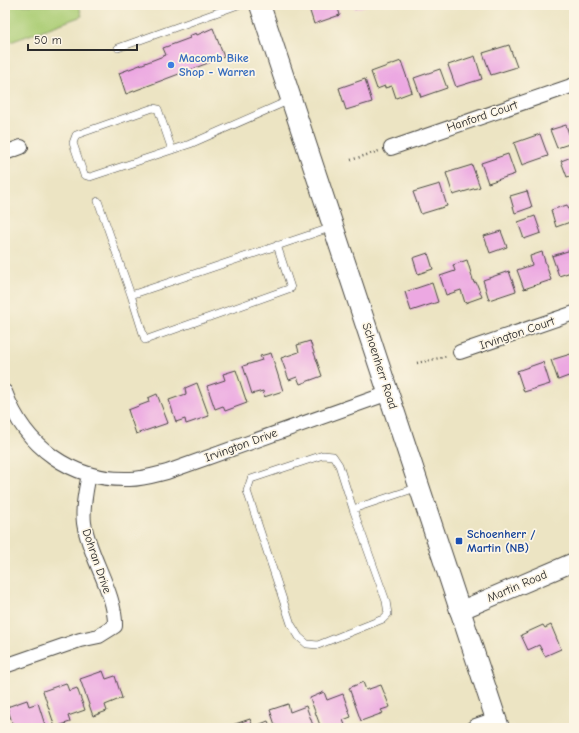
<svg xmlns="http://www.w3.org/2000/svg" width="579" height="733" font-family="'Comic Neue',sans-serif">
<rect width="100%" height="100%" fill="#fcf5e5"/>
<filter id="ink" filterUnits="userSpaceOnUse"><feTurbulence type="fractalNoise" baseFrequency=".025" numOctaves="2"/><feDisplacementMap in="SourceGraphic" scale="8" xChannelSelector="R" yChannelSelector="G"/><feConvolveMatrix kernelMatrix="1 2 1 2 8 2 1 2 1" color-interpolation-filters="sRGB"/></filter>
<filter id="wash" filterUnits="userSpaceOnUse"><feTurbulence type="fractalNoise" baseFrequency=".012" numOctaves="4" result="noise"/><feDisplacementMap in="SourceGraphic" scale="16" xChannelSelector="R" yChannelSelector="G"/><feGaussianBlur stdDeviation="0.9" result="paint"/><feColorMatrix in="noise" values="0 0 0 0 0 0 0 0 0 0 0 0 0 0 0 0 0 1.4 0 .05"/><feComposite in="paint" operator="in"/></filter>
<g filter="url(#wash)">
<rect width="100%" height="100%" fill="#ece4c3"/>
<!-- green -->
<path fill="#abcd75" stroke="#6b7c50" d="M5 5H79L82 16 5 44Z"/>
<g id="blocks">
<!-- building -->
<path fill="#eca8e2" d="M308 5H337L340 15 314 24Z
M354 5H367L355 9Z
M213 28 224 57 126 94 119 73 166 55 163 48 190 38 189 36 196 33 197 35Z
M509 45 517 67 491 75 483 53Z
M475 56 482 79 456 87 448 65Z
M401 61 412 92 396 98 392 86 385 88V86L377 89 371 72Z
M440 69 447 88 421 97 414 78Z
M365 79 372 102 346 110 339 88Z
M566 125 572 143 557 148 550 130Z
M540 134 548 156 522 165 514 143Z
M508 154 515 174 488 183 481 163Z
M574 156V175L567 177 561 161Z
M472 165 480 187 453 195 446 173Z
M440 184 447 206 421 214 413 192Z
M527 191 532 207 515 213 510 196Z
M567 205 573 221 556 227 551 210Z
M535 216 541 233 524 239 518 222Z
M501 231 507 247 490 253 484 236Z
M574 249V271L559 276 552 256Z
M542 252 551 280 524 289 517 270 532 265 530 256Z
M428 253 433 269 418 274 413 258Z
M467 260 474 283 476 282 482 297 465 303 461 290 446 295 440 276 455 271 453 265Z
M509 271 516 291 489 300 483 280Z
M432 283 438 302 411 311 405 292Z
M310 341 322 376 300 384 297 377 289 380 281 358 299 352 297 345Z
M271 353 283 391 264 397 263 391 252 394 243 366 262 360 260 356Z
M574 353V374L558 380 551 360Z
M543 362 550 384 524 392 517 371Z
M236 370 247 403 225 411 223 406 215 409 207 386 225 380 223 374Z
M197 383 209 416 186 424 185 419 176 422 169 400 186 394 185 388Z
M157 394 168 423 136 434 128 410 149 402 148 398Z
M543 625 545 628 551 625 561 649 545 656 539 645 528 650 521 635Z
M103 671 106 679 115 676 122 698 105 705 107 711 93 716 80 679Z
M363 682 366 690 381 685 390 707 381 710 383 713 361 721 349 688Z
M66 683 69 691 77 688 85 710 68 716 70 722 55 727 43 691Z
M324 692 327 700 343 694 351 717 343 720 345 725 337 728H321L310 698Z
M27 700 29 706 38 703 45 725 36 728H14L7 707Z
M288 704 290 712 306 706 314 728H276L270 710Z
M250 719 253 727 268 721 271 728H233L232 725Z"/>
</g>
</g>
<g filter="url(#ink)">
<use href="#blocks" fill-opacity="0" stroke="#484742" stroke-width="1"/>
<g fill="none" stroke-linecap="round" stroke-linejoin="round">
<!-- service casing -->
<g stroke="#484742" stroke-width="8">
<path id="service" d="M118 48 238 5
M172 150 158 109 153 108 76 135 73 143 84 175 90 177 190 144 290 100
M98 201 131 295 333 227
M131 295 145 340 291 288 277 245
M323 455 333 456 339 465 353 509 386 601 388 614 383 619 318 645 307 644 299 637 291 624 247 491 251 479Z
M353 509 419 487"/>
</g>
<!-- minor casing -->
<g stroke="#484742" stroke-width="16">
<path id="minor" d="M391 148 574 85
M5 153 21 147
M460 352 574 313
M5 392C25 447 72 481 130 479 143 479 155 475 167 472L389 393
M5 666 80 640 99 636 115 626C116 593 89 557 84 523 82 507 86 490 89 474"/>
</g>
<!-- tertiary casing -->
<g stroke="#484742" stroke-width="20">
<path id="tertiary" d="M459 611 574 562
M476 728 496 721"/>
</g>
<!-- secondary casing -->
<g stroke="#484742" stroke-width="22">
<path id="secondary" d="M260 5 499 728"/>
</g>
<!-- path -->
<path stroke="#484742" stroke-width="2.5" stroke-dasharray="1 3" stroke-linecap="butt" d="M351 160 379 151
M417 363 448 356"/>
<!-- service -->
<use href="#service" stroke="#fff" stroke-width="7"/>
<!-- minor -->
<use href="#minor" stroke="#fff" stroke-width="14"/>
<!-- tertiary -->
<use href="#tertiary" stroke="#fff" stroke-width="18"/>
<!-- secondary -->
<use href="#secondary" stroke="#fff" stroke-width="20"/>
</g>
</g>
<!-- markers -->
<circle fill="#3f7fe0" stroke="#fcf5e5" stroke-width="1.5" cx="171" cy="65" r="4"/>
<rect fill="#1a4fb4" stroke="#fcf5e5" stroke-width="1.5" x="455" y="537" width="8" height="8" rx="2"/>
<g text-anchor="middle" stroke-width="3.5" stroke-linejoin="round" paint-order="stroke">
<!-- shop labels -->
<g font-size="12" font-weight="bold" fill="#366cbe" stroke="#fcf5e5" text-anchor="start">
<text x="179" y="62">Macomb Bike<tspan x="179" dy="14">Shop - Warren</tspan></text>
</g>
<!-- street labels -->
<g font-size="12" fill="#2b2b2b" stroke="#fcf5e5">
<text transform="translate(482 116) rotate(-19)" y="4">Hanford Court</text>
<text transform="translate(517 333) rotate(-19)" y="4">Irvington Court</text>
<text transform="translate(380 366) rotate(72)" y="4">Schoenherr Road</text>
<text transform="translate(241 445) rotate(-20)" y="4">Irvington Drive</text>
<text transform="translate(97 561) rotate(71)" y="4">Dohran Drive</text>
<text transform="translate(517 586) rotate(-23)" y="4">Martin Road</text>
</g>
<!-- transit labels -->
<g font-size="12" font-weight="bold" fill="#164399" stroke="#fcf5e5" text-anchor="start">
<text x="467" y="538">Schoenherr /<tspan x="467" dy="14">Martin (NB)</tspan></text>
</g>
</g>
<!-- margin -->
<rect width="579" height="733" fill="none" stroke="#fcf5e5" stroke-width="20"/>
<!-- scale -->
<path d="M28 44v6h109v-6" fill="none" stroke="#2b2b2b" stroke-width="2"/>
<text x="34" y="44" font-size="12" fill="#2b2b2b" stroke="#fcf5e5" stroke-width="3" paint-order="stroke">50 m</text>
</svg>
